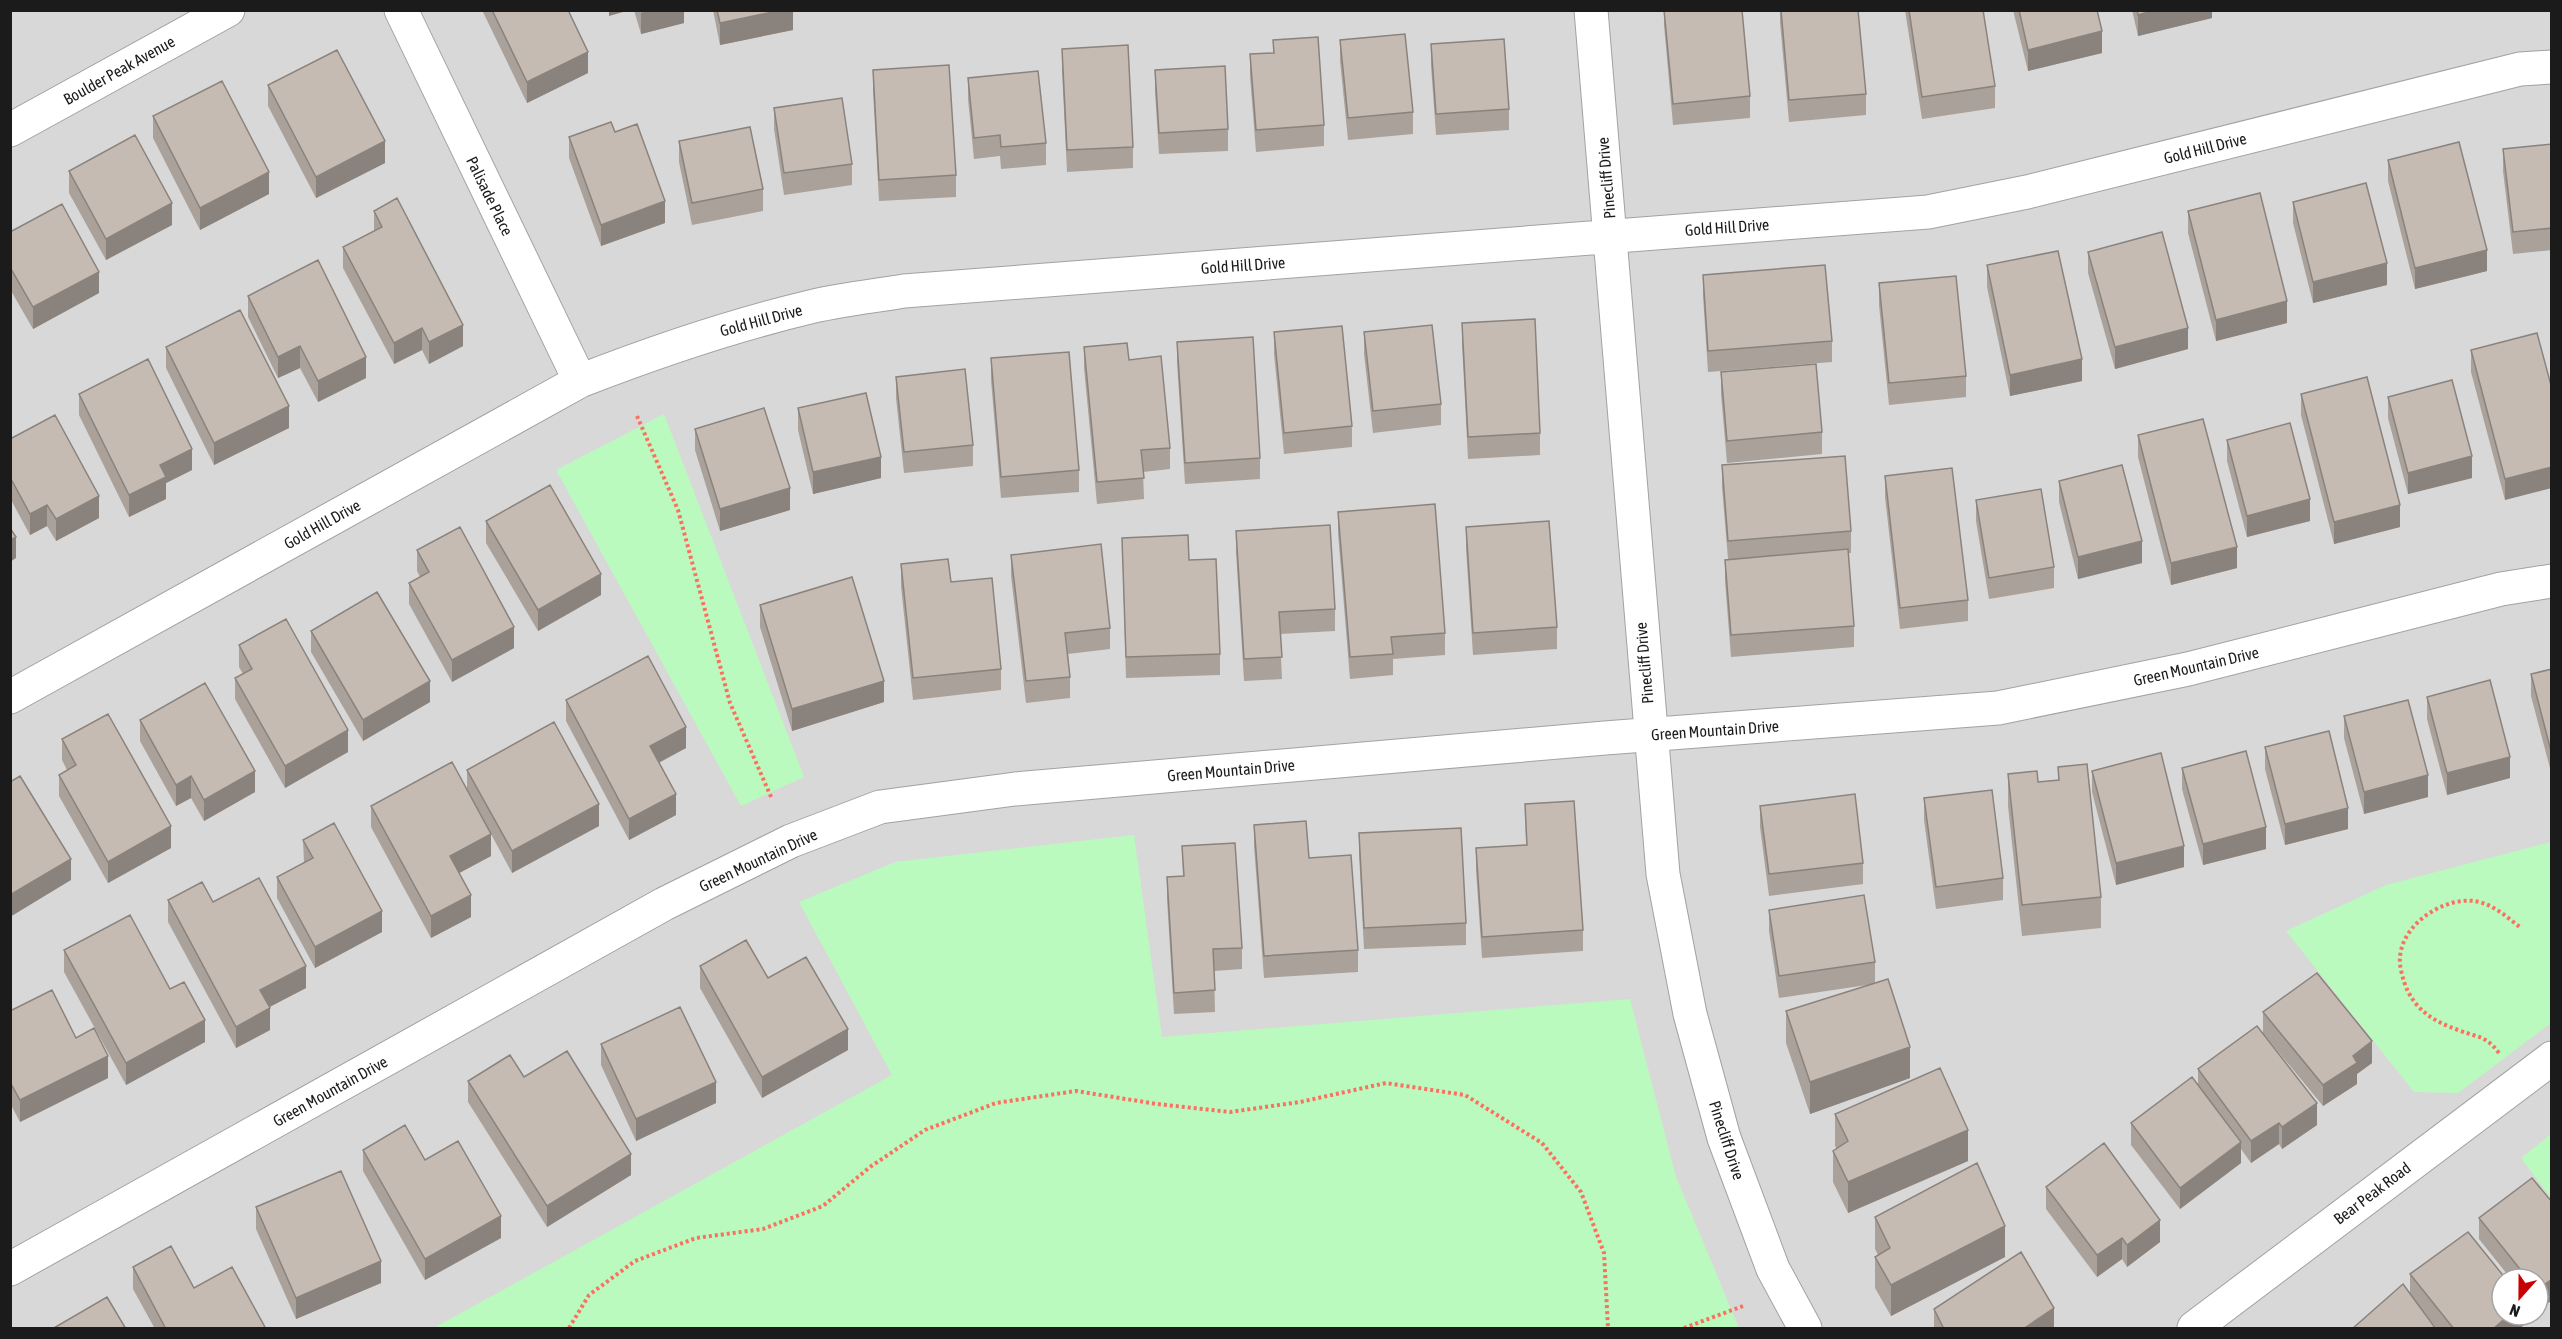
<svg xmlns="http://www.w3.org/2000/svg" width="2562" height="1339" font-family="'Asap Condensed',sans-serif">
<rect width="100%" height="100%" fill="#ede8e0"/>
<!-- residential -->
<path fill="#d9d8d8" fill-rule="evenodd" d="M10 11H2551V1328H11ZM2502 1279H2538V1315H2502Z"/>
<!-- park -->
<path fill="#bafabe" d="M664 414 804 777 741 806 556 470Z
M1134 835 1162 1037 1630 999 1676 1177 1739 1328H434L892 1075 799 902 895 862Z
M2551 842V1023L2458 1093 2414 1092 2286 931 2386 885Z
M2551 1134V1198L2521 1158Z"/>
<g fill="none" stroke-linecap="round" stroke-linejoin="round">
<!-- street casing -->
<g stroke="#a2a2a2" stroke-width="35">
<path id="street" d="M401 10 580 381
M1591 10 1663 874 1690 1014 1724 1138 1773 1269 1805 1328
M10 130 228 10
M10 697 580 381C657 351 734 325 814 306 844 299 875 296 904 291L1928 212 2027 192 2520 69 2552 67
M10 1269 664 904 791 841 880 807 1015 789 1605 738 1998 708 2188 669 2501 589 2552 581
M2194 1328 2552 1058"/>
</g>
<!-- path -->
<path stroke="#fc7062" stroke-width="4" stroke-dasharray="3 3" stroke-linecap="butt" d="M637 416 678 510 730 703 772 799
M2499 1053C2486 1036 2480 1038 2461 1031 2428 1020 2408 1005 2401 970 2392 931 2439 897 2474 901 2492 903 2508 918 2521 928
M569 1328 589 1295 635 1261 696 1238 763 1229 823 1206 870 1167 925 1130 996 1103 1076 1091 1157 1104 1230 1112 1300 1102 1386 1083 1465 1095 1542 1143 1581 1192 1604 1253 1608 1328
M1684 1328 1743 1306"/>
<!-- street -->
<use href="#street" stroke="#fff" stroke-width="33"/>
</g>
<!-- wall -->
<path fill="#a9a19a" d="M482 10H568L588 73 527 103Z
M634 10H684V23L641 34Z
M713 10H793V30L720 45Z
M1664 10H1742L1750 96V118L1673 125 1664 25Z
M1780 10H1858L1866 94V115L1789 122 1780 22Z
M1905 10H1983L1995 86V108L1922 119Z
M2013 10H2097L2102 53 2028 71Z
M2132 10H2212V18L2138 36Z
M1273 40 1324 125V146L1256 152 1250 76V54L1273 53Z
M1340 40 1413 112V134L1348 140 1340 61Z
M1431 44 1509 109V130L1436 135 1431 66Z
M1062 49 1133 147V168L1067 172 1062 70Z
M873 70 956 175V197L879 201 873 91Z
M1155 70 1228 129V151L1159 154 1155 92Z
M968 78 1046 143V165L1001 169 1000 156 974 159 968 99Z
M268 85 385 163 316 198 268 106Z
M774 108 852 164V185L784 195 774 129Z
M153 116 269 194 200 230 153 138Z
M615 132 665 223 601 246 569 158V137Z
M679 141 763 189V211L692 225 679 162Z
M2552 144V250L2513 254 2503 171V149Z
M2388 160 2487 271 2415 289 2388 181Z
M69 171 172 225 106 260 69 193Z
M2293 202 2387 285 2313 303 2293 223Z
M374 211 463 346 429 364 422 350 394 364 343 268V247L374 231Z
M2188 211 2287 323 2216 341 2188 233Z
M10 232 99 293 33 329 10 289Z
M2088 252 2188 349 2115 369 2088 273Z
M1987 265 2082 381 2010 396 1987 287Z
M1703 275 1832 341V362L1708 372 1703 296Z
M1879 283 1966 376V397L1889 405 1879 305Z
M248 296 366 378 318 402 300 368 278 378 248 317Z
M1462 323 1540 433V455L1468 459 1462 344Z
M1274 332 1352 426V447L1284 454 1274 354Z
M1364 332 1441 404V425L1373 433 1364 354Z
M2537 333 2505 500 2471 372V350Z
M1177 342 1260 458V479L1185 484 1177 363Z
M166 347 289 428 214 465 166 368Z
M1084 347 1129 360 1170 448V469L1143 472 1144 499 1097 504 1084 368Z
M991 358 1079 470V492L1001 498 991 380Z
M1721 372 1822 432V454L1727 463 1721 394Z
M896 377 973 445V466L904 473 896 398Z
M79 394 192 470 166 483V499L129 517 79 415Z
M2301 394 2400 527 2334 544 2301 415Z
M2388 397 2472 478 2408 494 2388 418Z
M798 408 881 478 813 494 798 430Z
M695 429 790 510 720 531 695 450Z
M2138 435 2237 568 2171 585 2138 457Z
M10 439 99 518 56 541 47 526 30 535 10 498Z
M2227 440 2310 521 2247 537 2227 461Z
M1722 465 1851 531V553H1848L1854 626V647L1731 657 1725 581V560L1728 559 1722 487Z
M1885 476 1968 600V621L1900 629 1885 497Z
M2059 481 2142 563 2078 579 2059 502Z
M1976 500 2054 567V588L1989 599 1976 521Z
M1338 512 1445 633V655L1393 659V675L1350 679 1338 533Z
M486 521 601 595 538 631 486 543Z
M1466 527 1557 627V649L1473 655 1466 549Z
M1236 531 1335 609V631L1280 634 1282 679 1244 681 1236 552Z
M1122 538 1189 560 1220 654V675L1126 678Z
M417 550 514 648 452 682 409 604V583L420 577 417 571Z
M1011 555 1110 628V649L1068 654 1070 677V698L1026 703 1011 576Z
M901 564 951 582 1001 669V690L913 700 901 586Z
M760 605 884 702 792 731 760 627Z
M311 631 430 702 363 741 311 652Z
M239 645 348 752 285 788 235 699V678L243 674 239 667Z
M2552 669 2551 772 2531 696V674Z
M2427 697 2510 778 2447 795 2427 719Z
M566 700 686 748 659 763 676 815 629 840 566 721Z
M2344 716 2428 797 2364 814 2344 738Z
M140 720 255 792 204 821 191 798 176 806 140 741Z
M62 739 171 848 108 883 59 796V775L67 770 62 760Z
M2265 747 2348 829 2285 845 2265 769Z
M2058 767 2101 897V928L2022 936 2008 806V774L2038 782 2058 780Z
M2182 768 2266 849 2203 865 2182 789Z
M467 770 599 826 512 873 491 834V856L459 873 471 917 431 938 371 827V806L467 790Z
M2092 771 2184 867 2116 885 2092 792Z
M1924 798 2003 878V900L1936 909 1924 820Z
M1525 804 1583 930V951L1482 958 1476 870V848L1526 845Z
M1760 806 1863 863V884L1769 896 1760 827Z
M1254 825 1309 858 1358 950V972L1264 978 1254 846Z
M1359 833 1466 923V945L1364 949 1359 854Z
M303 840 382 932 315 968 277 898V877L304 863Z
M1182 846 1242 948V969L1214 971 1215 1012 1174 1014 1167 899V877L1183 876Z
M168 900 213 902 306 988 269 1007 270 1030 236 1048 168 922Z
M1769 910 1875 962V983L1910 1078 1810 1114 1786 1043V1011L1874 984 1779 998 1769 931Z
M64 950 170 989 205 1042 126 1085 64 972Z
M700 966 768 978 848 1050 762 1098 700 988Z
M10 1011 76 1038 108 1078 20 1122 10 1103Z
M2263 1012 2372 1063 2357 1074V1084L2323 1106 2263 1033Z
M601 1044 716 1103 636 1141 601 1065Z
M2198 1069 2317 1125 2282 1149 2279 1144 2251 1163 2241 1149V1163L2180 1209 2131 1145V1123L2198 1085Z
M468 1081 631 1175 547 1227 468 1102Z
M1835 1114 1968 1161 1848 1213 1833 1182V1151L1837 1149 1835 1146Z
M363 1150 501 1238 425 1280 363 1171Z
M2046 1187 2160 1242 2127 1267 2122 1259 2097 1277 2046 1209Z
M2552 1202V1300L2538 1311V1279H2511L2479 1239V1218Z
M256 1207 381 1283 296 1319 256 1229Z
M1875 1217 2005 1257 1891 1316 1875 1288V1257L1878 1255 1875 1249Z
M133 1267 194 1288 266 1329H155L133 1289Z
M2410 1274 2525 1315V1324L2519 1329H2437L2410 1294Z
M1934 1309 2054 1329H1934Z"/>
<!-- shaded-wall -->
<path fill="#8a837d" d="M609 10H630L609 16Z
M649 10H684V23L641 34V13Z
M782 10H793V30L720 45V23Z
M2155 10H2212V18L2138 36V15Z
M2102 31V53L2028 71V50Z
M588 52V73L527 103V82Z
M385 141V163L316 198V177Z
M269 172V194L200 230V208Z
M665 201V223L601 246V225Z
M172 203V225L106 260V239Z
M2487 250V271L2415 289V268Z
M2387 263V285L2313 303V282Z
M99 272V293L33 329V307Z
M2287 301V323L2216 341V320Z
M463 325V346L429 364V342Z
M422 328V350L394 364V343Z
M2188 328V349L2115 369V347Z
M300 346V368L278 378V357Z
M366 357V378L318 402V381Z
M2082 359V381L2010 396V375Z
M289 406V428L214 465V443Z
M192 449V470L166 483V499L129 517V495L160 465Z
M2472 456V478L2408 494V473Z
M881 457V478L813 494V472Z
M2552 467V488L2505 500V479Z
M790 488V510L720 531V509Z
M99 496V518L56 541V519Z
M2310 499V521L2247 537V516Z
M47 505V526L30 535V514Z
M2400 505V527L2334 544V522Z
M16 537V558L10 562V540Z
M2142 541V563L2078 579V557Z
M2237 547V568L2171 585V563Z
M601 574V595L538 631V610Z
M514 627V648L452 682V660Z
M430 681V702L363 741V720Z
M884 681V702L792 731V709Z
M686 727V748L650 767V746Z
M348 730V752L285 788V766Z
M2510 757V778L2447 795V773Z
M255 771V792L204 821V800Z
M2428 775V797L2364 814V792Z
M191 776V798L176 806V785Z
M676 794V815L629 840V819Z
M599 804V826L512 873V851Z
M2348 808V829L2285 845V824Z
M171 826V848L108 883V862Z
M2266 827V849L2203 865V844Z
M491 834V856L450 878V856Z
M2184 846V867L2116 885V863Z
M71 859V880L10 917V895Z
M471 895V917L431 938V916Z
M382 911V932L315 968V947Z
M306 966V988L260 1012V990Z
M270 1008V1030L236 1048V1027Z
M205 1020V1042L126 1085V1063Z
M848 1029V1050L762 1098V1077Z
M2372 1041V1063L2357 1074V1084L2323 1106V1085L2353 1056Z
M1910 1047V1078L1810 1114V1082Z
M108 1056V1078L20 1122V1100Z
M716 1082V1103L636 1141V1119Z
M2317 1103V1125L2282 1149V1127Z
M2279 1123V1144L2251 1163V1141Z
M1968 1130V1161L1848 1213V1182Z
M2241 1142V1163L2180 1209V1188Z
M631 1154V1175L547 1227V1206Z
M501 1216V1238L425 1280V1259Z
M2160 1220V1242L2127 1267V1245Z
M2005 1226V1257L1891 1316V1285Z
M2122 1238V1259L2097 1277V1255Z
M381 1261V1283L296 1319V1298Z
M2552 1279V1300L2538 1311V1289Z
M2054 1308V1329H2023Z
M2509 1315H2525V1324L2519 1329H2493Z"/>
<!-- building -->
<path fill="#c5bbb3" stroke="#8a837d" stroke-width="1.5" d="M492 10H568L588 52 527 82Z
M717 10H782L720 23Z
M1664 10H1742L1750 96 1673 104Z
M1781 10H1858L1866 94 1789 100Z
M1909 10H1983L1995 86 1922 97Z
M2019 10H2097L2102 31 2028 50Z
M2137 10H2155L2138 15Z
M1405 34 1413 112 1348 118 1340 40Z
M1318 37 1324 125 1256 130 1250 54 1274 53 1273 40Z
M1504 39 1509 109 1436 114 1431 44Z
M1128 45 1133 147 1067 150 1062 49Z
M337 50 385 141 316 177 268 85Z
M949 65 956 175 879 180 873 70Z
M1225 66 1228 129 1159 133 1155 70Z
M1038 71 1046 143 1001 147 1000 135 974 138 968 78Z
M222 81 269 172 200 208 153 116Z
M842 98 852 164 784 173 774 108Z
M611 122 615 132 637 124 665 201 601 225 569 137Z
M750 127 763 189 692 203 679 141Z
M135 135 172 203 106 239 69 171Z
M2459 142 2487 250 2415 268 2388 160Z
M2552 144V228L2513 232 2503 149Z
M2366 183 2387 263 2313 282 2293 202Z
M2260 193 2287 301 2216 320 2188 211Z
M397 198 463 325 429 342 422 328 394 343 343 247 382 227 374 211Z
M62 204 99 272 33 307 10 267V232Z
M2162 232 2188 328 2115 347 2088 252Z
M2058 251 2082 359 2010 375 1987 265Z
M318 260 366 357 318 381 300 346 278 357 248 296Z
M1825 265 1832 341 1708 351 1703 275Z
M1956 276 1966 376 1889 383 1879 283Z
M240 310 289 406 214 443 166 347Z
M1535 319 1540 433 1468 437 1462 323Z
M1432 325 1441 404 1373 411 1364 332Z
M1342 326 1352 426 1284 433 1274 332Z
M2537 333 2552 389V467L2505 479 2471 350Z
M1253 337 1260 458 1185 463 1177 342Z
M1127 343 1129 360 1161 356 1170 448 1141 450 1144 478 1097 482 1084 347Z
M1069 352 1079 470 1001 477 991 358Z
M148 359 192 449 160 465 166 477 129 495 79 394Z
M1816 364 1822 432 1727 441 1721 372Z
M965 369 973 445 904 452 896 377Z
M2367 377 2400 505 2334 522 2301 394Z
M2452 380 2472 456 2408 473 2388 397Z
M866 393 881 457 813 472 798 408Z
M764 408 790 488 720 509 695 429Z
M55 415 99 496 56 519 47 505 30 514 10 477V439Z
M2203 419 2237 547 2171 563 2138 435Z
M2290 423 2310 499 2247 516 2227 440Z
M1845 456 1851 531 1728 541 1722 465Z
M2122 465 2142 541 2078 557 2059 481Z
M1952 468 1968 600 1900 608 1885 476Z
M550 485 601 574 538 610 486 521Z
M2041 489 2054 567 1989 578 1976 500Z
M1435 504 1445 633 1391 637 1393 654 1350 657 1338 512Z
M1549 521 1557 627 1473 633 1466 527Z
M1330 525 1335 609 1279 612 1282 657 1244 659 1236 531Z
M460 527 514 627 452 660 409 583 429 572 417 550Z
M10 528 16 537 10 540Z
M1188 535 1189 560 1216 559 1220 654 1126 657 1122 538Z
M1101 544 1110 628 1065 633 1070 677 1026 681 1011 555Z
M1848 549 1854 626 1731 635 1725 560Z
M948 559 951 582 992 578 1001 669 913 678 901 564Z
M852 577 884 681 792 709 760 605Z
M377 592 430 681 363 720 311 631Z
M286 619 348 730 285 766 235 678 252 669 239 645Z
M648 656 686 727 650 746 676 794 629 819 566 700Z
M2552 669V751H2551L2531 674Z
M2490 680 2510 757 2447 773 2427 697Z
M205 683 255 771 204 800 191 776 176 785 140 720Z
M2408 700 2428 775 2364 792 2344 716Z
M108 714 171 826 108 862 59 775 76 765 62 739Z
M554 722 599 804 512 851 467 770Z
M2329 731 2348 808 2285 824 2265 747Z
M2246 751 2266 827 2203 844 2182 768Z
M2161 753 2184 846 2116 863 2092 771Z
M452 762 491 834 450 856 471 895 431 916 371 806Z
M2087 764 2101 897 2022 905 2008 774 2037 771 2038 782 2059 780 2058 767Z
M20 776 71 859 10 895V782Z
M1992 790 2003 878 1936 887 1924 798Z
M1855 794 1863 863 1769 874 1760 806Z
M1574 801 1583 930 1482 937 1476 848 1527 845 1525 804Z
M1306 821 1309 858 1351 855 1358 950 1264 956 1254 825Z
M334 823 382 911 315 947 277 877 313 858 303 840Z
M1461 828 1466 923 1364 928 1359 833Z
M1235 843 1242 948 1213 949 1215 990 1174 993 1167 877 1184 876 1182 846Z
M259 878 306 966 260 990 270 1008 236 1027 168 900 202 882 213 902Z
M1864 895 1875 962 1779 976 1769 910Z
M130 915 170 989 184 982 205 1020 126 1063 64 950Z
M746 940 768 978 806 957 848 1029 762 1077 700 966Z
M2317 973 2372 1041 2353 1056 2357 1063 2323 1085 2263 1012Z
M1888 979 1910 1047 1810 1082 1786 1011Z
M52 990 76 1038 94 1028 108 1056 20 1100 10 1082V1011Z
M680 1007 716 1082 636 1119 601 1044Z
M2257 1026 2317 1103 2282 1127 2279 1123 2251 1141 2198 1069Z
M567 1051 631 1154 547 1206 468 1081 510 1055 524 1077Z
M1940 1068 1968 1130 1848 1182 1833 1151 1848 1141 1835 1114Z
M2192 1077 2241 1142 2180 1188 2131 1123Z
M405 1125 425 1160 458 1141 501 1216 425 1259 363 1150Z
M2104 1143 2160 1220 2127 1245 2122 1238 2097 1255 2046 1187Z
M1977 1163 2005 1226 1891 1285 1875 1257 1890 1248 1875 1217Z
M341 1171 381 1261 296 1298 256 1207Z
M2532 1178 2552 1202V1279L2538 1289V1279H2528L2479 1218Z
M2468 1232 2506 1279H2502V1315H2509L2493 1329H2454L2410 1274Z
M171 1246 194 1288 232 1267 266 1329H166L133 1267Z
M2021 1252 2054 1308 2023 1329H1944L1934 1309Z
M2403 1284 2436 1329H2352Z
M107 1297 126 1329H52Z"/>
<g text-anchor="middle" stroke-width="6" stroke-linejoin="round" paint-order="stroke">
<!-- street labels -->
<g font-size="16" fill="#1b1b1b" stroke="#fff">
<text transform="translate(119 70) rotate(-29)" y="6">Boulder Peak Avenue</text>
<text transform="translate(2205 148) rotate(-14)" y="6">Gold Hill Drive</text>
<text transform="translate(1606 178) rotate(-95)" y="6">Pinecliff Drive</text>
<text transform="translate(490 196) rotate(64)" y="6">Palisade Place</text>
<text transform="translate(1727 227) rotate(-4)" y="6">Gold Hill Drive</text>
<text transform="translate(1243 265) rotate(-4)" y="6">Gold Hill Drive</text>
<text transform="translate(761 320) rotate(-15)" y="6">Gold Hill Drive</text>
<text transform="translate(322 524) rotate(-29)" y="6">Gold Hill Drive</text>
<text transform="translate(1644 663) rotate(-95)" y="6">Pinecliff Drive</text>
<text transform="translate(2196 666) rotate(-13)" y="6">Green Mountain Drive</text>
<text transform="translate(1715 730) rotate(-4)" y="6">Green Mountain Drive</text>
<text transform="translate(1231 770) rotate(-5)" y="6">Green Mountain Drive</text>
<text transform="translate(758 860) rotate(-25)" y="6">Green Mountain Drive</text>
<text transform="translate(330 1091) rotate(-29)" y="6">Green Mountain Drive</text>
<text transform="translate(1727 1140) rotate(72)" y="6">Pinecliff Drive</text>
<text transform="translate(2372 1193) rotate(-37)" y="6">Bear Peak Road</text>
</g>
</g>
<!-- border -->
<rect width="2562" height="1339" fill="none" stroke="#1b1b1b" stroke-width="24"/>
<!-- north arrow -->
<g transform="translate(2520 1297) rotate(201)"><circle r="28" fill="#ffffff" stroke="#a4a4a4" stroke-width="1.5"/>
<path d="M0-4.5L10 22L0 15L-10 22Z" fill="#c60003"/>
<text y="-9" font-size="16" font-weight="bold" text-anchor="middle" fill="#1b1b1b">N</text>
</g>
</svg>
